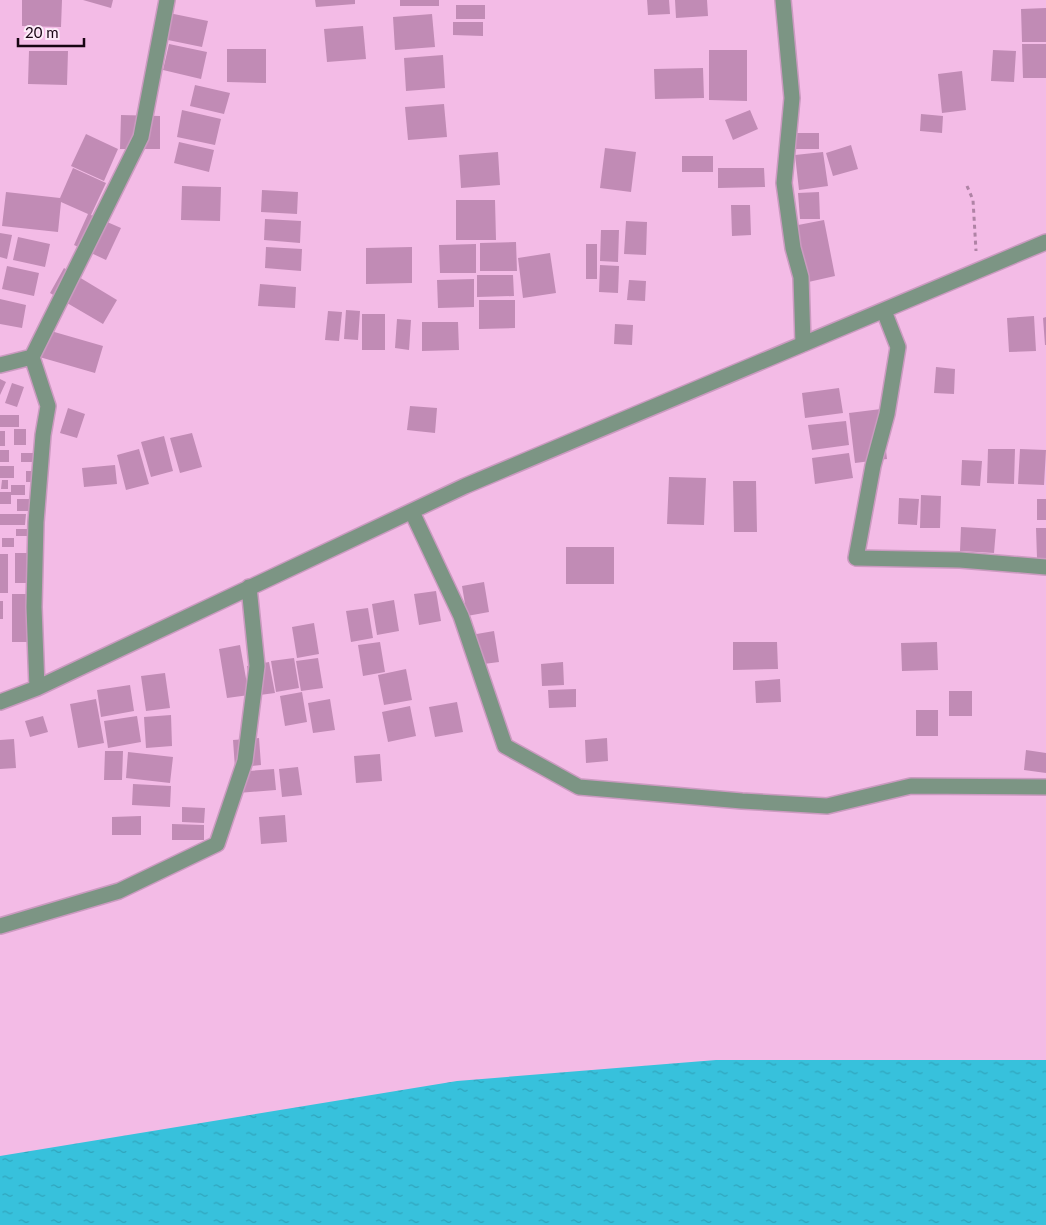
<svg xmlns="http://www.w3.org/2000/svg" width="1046" height="1225" font-family="Lato,sans-serif">
<defs>
<pattern id="water-ripples" width="26" height="14" patternUnits="userSpaceOnUse" patternTransform="scale(1.25)"><rect width="26" height="14" fill="#37c1dc"/><path d="M2 4q2-2 4 0t4 0M15 11q2-2 4 0t4 0" fill="none" stroke="#30a4bc"/></pattern>
</defs>
<rect width="100%" height="100%" fill="#f3bbe6"/>
<!-- water -->
<path fill="url(#water-ripples)" d="M716 1060H1046V1225H0V1156L457 1081Z"/>
<!-- building -->
<path fill="#c18bb5" d="M22 0H62L61 27 22 26Z
M83 0H113L111 8Z
M315 0H355V4L316 7Z
M400 0H439V6H400Z
M647 0H669L670 14 648 15Z
M675 0H707L708 16 676 18Z
M456 5H485V19H456Z
M1046 8V42H1022L1021 9Z
M169 13 208 21 202 47 163 39Z
M432 14 435 47 395 50 393 17Z
M453 22H483V36L453 35Z
M363 26 366 59 327 62 324 29Z
M169 44 207 52 201 79 163 70Z
M1022 44H1046V78H1023Z
M227 49H266V83L227 82Z
M709 50H747V101L709 100Z
M993 50 1016 51 1014 82 991 81Z
M29 51H68L67 85 28 84Z
M443 55 445 88 406 91 404 58Z
M703 68 704 98 655 99 654 69Z
M962 71 966 110 942 113 938 74Z
M195 85 230 93 224 114 190 106Z
M444 104 447 137 408 140 405 107Z
M182 110 221 119 215 145 177 137Z
M750 110 758 129 733 140 725 120Z
M921 114 943 116 942 133 920 131Z
M121 115 160 116V149H120Z
M791 133H819V149H791Z
M86 134 118 149 104 181 71 166Z
M179 142 214 150 209 172 174 163Z
M851 145 858 169 833 176 826 153Z
M605 148 636 152 631 192 600 188Z
M498 152 500 185 461 188 459 155Z
M823 152 828 186 799 190 795 155Z
M682 156H713V172H682Z
M73 168 106 183 91 215 121 228 106 260 74 245 88 214 61 202 58 232 2 226 6 192 60 198Z
M718 168H764L765 187 718 188Z
M182 186 221 187 220 221 181 220Z
M262 190 298 192 297 214 261 212Z
M819 192 820 219H800L798 193Z
M456 200H495L496 240H456Z
M731 205H750L751 235 732 236Z
M265 219 301 221 300 243 264 240Z
M824 220 835 276 804 283 793 226Z
M626 221 647 222 646 255 624 254Z
M601 230H619L618 262 600 261Z
M0 233 12 235 7 259 0 257Z
M18 237 50 244 45 267 13 260Z
M516 242 517 271H480V243Z
M476 244V273H440L439 245Z
M586 244H597V279H586Z
M266 247 302 249 301 271 265 268Z
M412 247V283L366 284V248Z
M550 253 556 293 523 298 518 258Z
M600 265 619 266 618 293 599 292Z
M7 266 39 273 34 296 2 289Z
M64 268 117 300 103 324 50 293Z
M477 275H513L514 296 477 297Z
M474 279V307L438 308 437 280Z
M629 280 646 281 645 301 627 300Z
M260 284 296 287 295 308 258 306Z
M0 299 26 305 22 328 0 324Z
M479 300H515V328L479 329Z
M346 310 360 311 358 340 344 339Z
M328 311 342 312 339 341 325 340Z
M362 314H385V350H362Z
M1034 316 1036 351 1009 352 1007 318Z
M1046 317V345H1045L1043 318Z
M397 319 411 320 409 350 395 348Z
M422 322H458L459 350 422 351Z
M615 324 633 325 632 345 614 344Z
M44 329 103 346 95 373 36 356Z
M936 367 955 369 954 394 934 393Z
M0 379 6 382 0 395Z
M12 383 24 387 17 407 5 403Z
M839 388 843 413 805 418 802 393Z
M410 406 437 408 435 433 407 430Z
M68 408 85 414 77 438 60 433Z
M881 409 887 459 855 463 849 413Z
M0 415H19V427H0Z
M846 421 849 445 812 450 808 425Z
M14 429H26V445H14Z
M0 431H5V446H0Z
M192 433 202 467 180 473 170 438Z
M164 436 173 471 151 477 141 442Z
M139 449 149 484 126 490 117 455Z
M988 449H1015L1014 484 987 483Z
M1020 449 1046 450 1044 485 1018 484Z
M0 450H9V462H0Z
M21 453H36V462H21Z
M849 453 853 478 815 484 812 458Z
M962 460 982 461 980 486 961 485Z
M115 465 117 484 84 487 82 468Z
M0 466H14V478H0Z
M26 471H35V482H26Z
M669 477 706 478 704 525 667 524Z
M2 480H8V489H1Z
M733 481H756L757 532H734Z
M11 485H25V495H11V504H0V492H11Z
M921 495 941 496 940 528H920Z
M899 498 919 499 917 525 898 524Z
M17 499H32V511H17Z
M1037 499H1046V520H1037Z
M0 514H26L25 525H0Z
M961 527 996 529 994 553 960 551Z
M1036 528H1046V558H1037Z
M16 529H27V536H16Z
M2 538H14V547H2Z
M566 547H614V584H566Z
M15 553H30V583H15Z
M0 554H8V593H0Z
M484 582 489 612 467 616 462 586Z
M436 591 441 621 419 625 414 594Z
M12 594H30V642H12Z
M394 600 399 631 377 635 372 604Z
M0 601H3V619H0Z
M368 608 373 638 351 642 346 611Z
M314 623 319 654 297 658 292 627Z
M494 631 499 662 476 665 471 635Z
M380 642 385 672 363 676 358 645Z
M733 642H777L778 669 733 670Z
M937 642 938 670 902 671 901 643Z
M240 645 249 695 227 698 219 649Z
M294 658 299 688 276 692 271 661Z
M318 658 323 688 301 691 296 661Z
M269 662 275 693 252 696 247 666Z
M563 662 564 685 542 686 541 664Z
M406 669 412 700 384 705 378 675Z
M165 673 170 708 146 711 141 676Z
M780 679 781 702 756 703 755 681Z
M130 685 134 711 101 717 97 690Z
M576 689V707L549 708 548 690Z
M949 691H972V716H949Z
M302 692 307 722 285 726 280 696Z
M96 699 104 743 78 748 70 704Z
M330 699 335 730 313 733 308 703Z
M457 702 463 732 435 737 429 707Z
M410 706 416 736 388 742 382 712Z
M916 710H938V736H916Z
M171 715 172 746 146 748 144 717Z
M43 716 48 732 30 737 25 721Z
M137 716 141 742 108 748 104 721Z
M259 738 261 765 235 768 233 740Z
M607 738 608 761 586 763 585 740Z
M14 739 16 768 0 769V740Z
M1026 750 1046 753V773L1024 770Z
M105 751H123L122 780H104Z
M128 752 173 757 170 783 126 778Z
M380 754 382 781 356 783 354 756Z
M298 767 302 795 282 797 279 769Z
M274 769 276 790 238 793 236 772Z
M133 784 171 786 170 807 132 805Z
M182 807 205 808 204 823 182 822Z
M285 815 287 842 261 844 259 817Z
M141 816V835H112V817Z
M172 824 204 825V840H172Z"/>
<g fill="none" stroke-linecap="round" stroke-linejoin="round">
<!-- minor casing -->
<g stroke="#cb9ac0" stroke-width="18">
<path id="minor" d="M783 0 792 98 784 183 793 248 801 277 803 344
M884 311 898 347 887 414 873 466 856 558 960 560 1046 567
M32 357 141 137 167 0
M0 365 32 357 48 406 43 435 36 522 34 607 37 688
M412 512 461 616 505 746 579 787 742 801 827 806 911 786 1046 787
M0 702 37 688 465 486 1046 242
M0 926 119 891 217 844 245 761 257 666 249 587"/>
</g>
<!-- path -->
<path stroke="#af83a5" stroke-width="3" stroke-dasharray="4 4" stroke-linecap="butt" d="M967 186 973 200 976 251"/>
<!-- minor -->
<use href="#minor" stroke="#7c9584" stroke-width="15"/>
</g>
<!-- scale -->
<path d="M18 38v8h66v-8" fill="none" stroke="#170513" stroke-width="2.5"/>
<text x="25" y="38" font-size="15" fill="#170513" stroke="#fceaf8" stroke-width="4" paint-order="stroke">20 m</text>
</svg>
